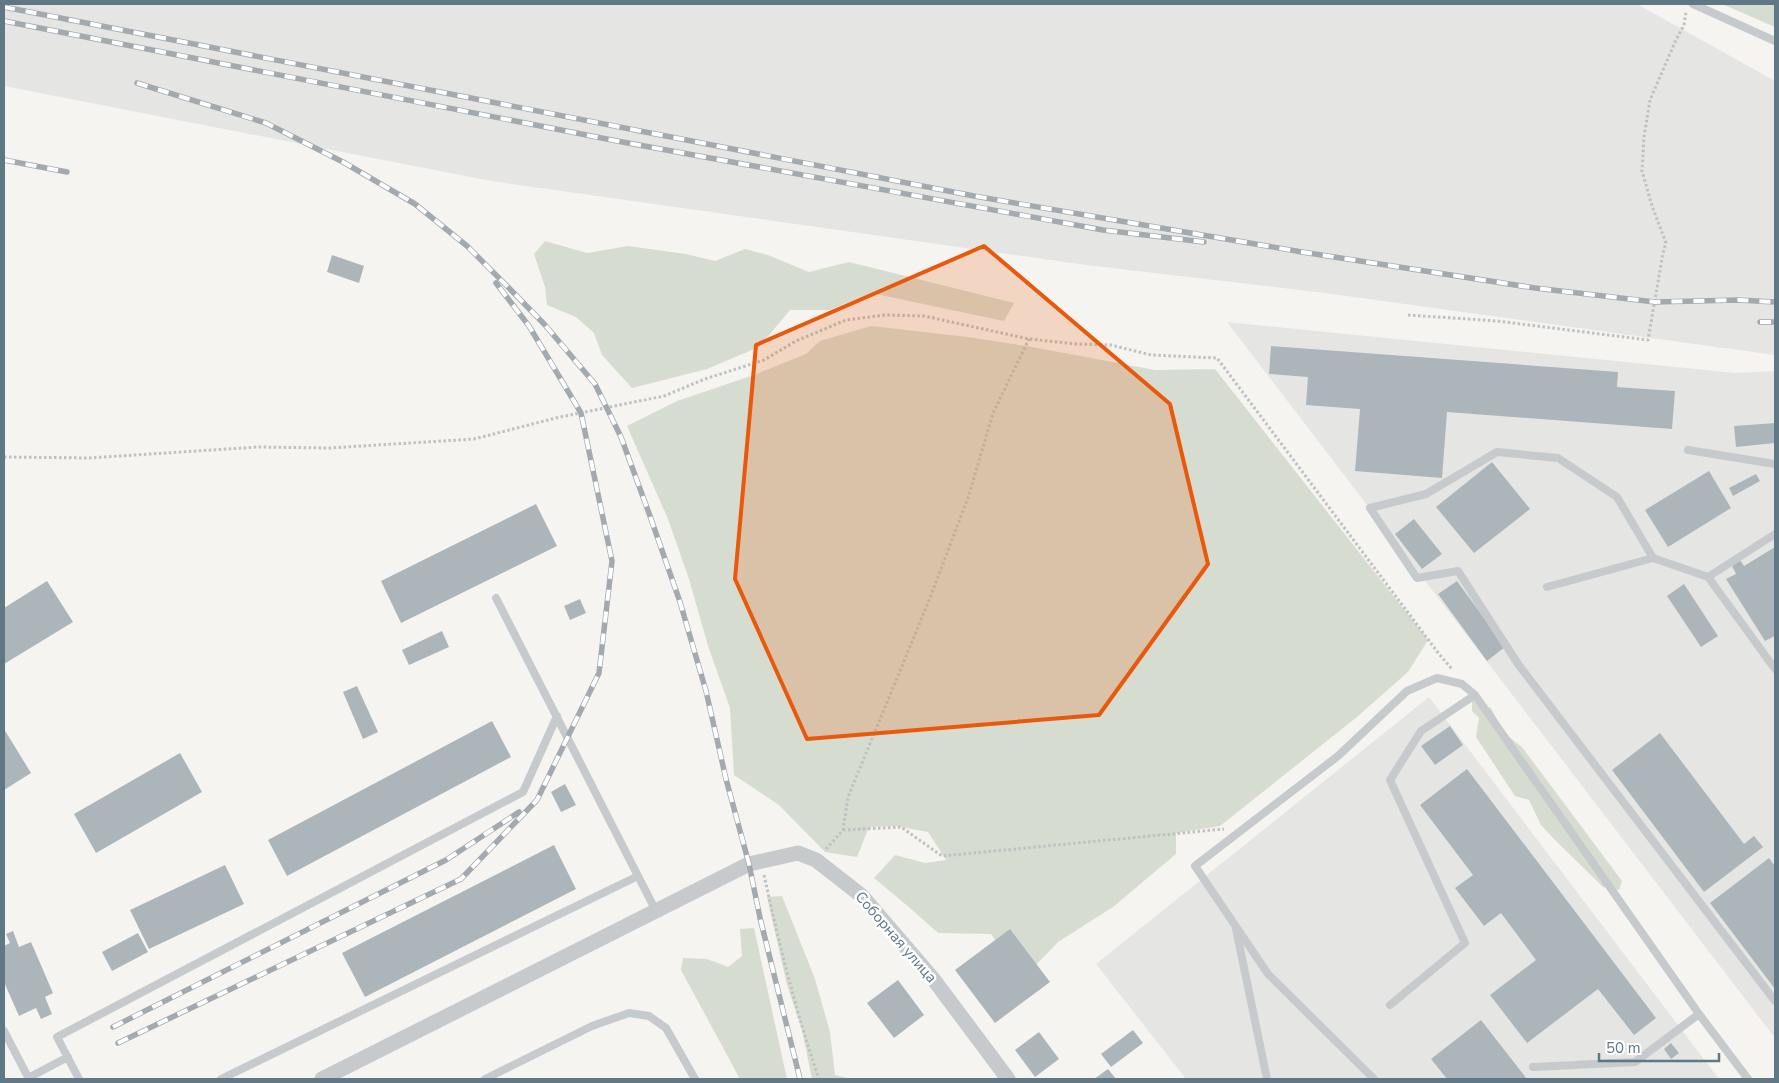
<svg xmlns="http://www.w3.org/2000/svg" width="1779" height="1083" font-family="'Nunito Sans',sans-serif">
<rect width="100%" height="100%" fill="#f5f4f0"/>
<!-- built -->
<path fill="#e5e6e3" d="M4 4H1637L1775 81V355L1325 293 1086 265 491 181 4 86Z
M1227 322 1736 373 1775 371V1038Z
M1429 697 1719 1079H1186L1096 964Z"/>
<!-- green -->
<path fill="#d6ddd0" d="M1722 4H1775V27Z
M545 241 587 253 628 246 686 254 715 261 745 249 768 255 809 272 849 262 1014 303 1004 321 871 293 830 310H790L759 347 707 369 632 388 602 355 594 333 576 317 547 305 545 287 534 254Z
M871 326 967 337 1032 347 1155 370 1215 369 1428 640 1408 672 1357 717 1220 826 1176 833V854L1113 907 1058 942 1036 965 1010 961 991 934 938 933 910 908 874 878 895 855 925 863 946 860 928 832 895 826 869 827 857 857 825 852 779 805 734 775 730 708 708 646 689 579 668 519 627 426 677 401 754 375 806 354 820 341Z
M1472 700 1491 708 1504 733 1522 747 1622 881 1619 890 1603 887 1555 840 1541 825 1529 800 1515 796 1476 737 1479 718 1472 711Z
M782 896 815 979 830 1032 835 1075 851 1079H812L802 1030 787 985 767 897Z
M754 928 787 1079H740L681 970 683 958 707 959 728 967 742 956 740 929Z"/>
<!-- building -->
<path fill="#acb6ba" d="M332 255 364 266 359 283 327 272Z
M1271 346 1618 372 1617 387 1675 391 1672 429 1447 412 1442 478 1355 471 1360 409 1306 405 1308 377 1269 374Z
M1775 423V443L1736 447 1734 426Z
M1492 462 1530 509 1474 553 1436 507Z
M1709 471 1731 508 1668 547 1645 510Z
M1756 474 1760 481 1733 496 1729 488Z
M536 504 557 546 401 623 381 581Z
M1414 519 1442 554 1422 569 1395 534Z
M1775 547V636L1765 641 1726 579 1736 574 1732 566 1740 560 1744 566Z
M47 581 73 622 4 664V608Z
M1457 581 1505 647 1487 661 1438 594Z
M1684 584 1718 636 1701 647 1667 596Z
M580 599 586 613 570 620 564 606Z
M442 631 449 647 409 665 402 650Z
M357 686 378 732 363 739 343 692Z
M492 721 511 757 287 876 268 840Z
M1450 726 1463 745 1435 765 1421 746Z
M4 729 31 773 4 790Z
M1660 733 1744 844 1754 836 1763 847 1704 892 1612 770Z
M180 753 202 792 96 853 74 814Z
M1467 769 1656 1018 1634 1035 1598 989 1527 1043 1490 995 1536 960 1501 913 1484 926 1455 888 1473 875 1420 805Z
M565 784 576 805 561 812 551 792Z
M554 845 576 889 365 997 342 953Z
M1769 858 1775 866V989L1710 903Z
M225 865 244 904 149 949 130 910Z
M1010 929 1050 982 995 1023 955 970Z
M13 931 19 947 31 942 53 993 45 997 52 1014 41 1019 36 1008 19 1016 4 982V946L10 943 6 934Z
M138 933 148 952 112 971 102 952Z
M898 980 924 1015 894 1038 867 1003Z
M1481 1020 1527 1079H1447L1431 1059Z
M1133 1030 1143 1043 1111 1067 1101 1054Z
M1039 1032 1059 1059 1035 1077 1015 1050Z
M1671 1043 1679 1053 1671 1059 1664 1049Z
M1108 1069 1116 1079H1094Z"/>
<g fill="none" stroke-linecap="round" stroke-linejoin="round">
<!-- path -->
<path stroke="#bec1c2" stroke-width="3" stroke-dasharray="2.5 2.5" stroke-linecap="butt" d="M1408 315 1497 321 1648 340 1663 253 1666 243 1652 206 1642 171 1644 137 1650 100 1675 42 1684 25 1686 12
M4 457 89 458 258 447 330 448 474 439 556 418 664 396 705 379 764 360 796 341 846 320 885 315 924 316 1029 339 1077 344 1111 345 1151 355 1217 358 1439 654 1452 669
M843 830 901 827 942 856 1224 829
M826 849 843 830 848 797 930 598 969 495 993 413 1029 339
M764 875C779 944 796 1012 819 1079"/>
<!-- lane -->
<path stroke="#c6cacc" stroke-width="8" d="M1693 4 1775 41
M1688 450 1775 464
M1653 558 1617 497 1558 458 1497 452 1426 494 1370 508 1417 578 1458 571 1518 664 1775 1001
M1708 577 1775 534
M1547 587 1653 558 1708 577 1775 669
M638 876 656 911
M1236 929 1267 1079
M1390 1005 1465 943 1390 780 1421 731 1475 695
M4 1031 29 1079
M1533 1067 1635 1062 1699 1014
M28 1078 68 1057
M79 1079 57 1037 523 792 557 716
M221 1079 638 876 496 598
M485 1079 592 1026 629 1013 649 1016 666 1028 695 1079
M1374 1079 1268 974 1195 866 1338 756 1407 691 1437 678 1462 684 1475 695 1699 1014 1748 1079"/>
<!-- street -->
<path stroke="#c6cacc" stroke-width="15" d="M322 1079 749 864 798 853 816 860 862 896 934 980 1008 1079"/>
<!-- rail casing -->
<g stroke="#a3aaaf" stroke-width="5.5">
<path id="rail" d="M4 7 974 196 1302 252 1535 288 1655 302 1738 300 1775 302
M4 21 617 141 1103 230 1204 242
M137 83 266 123 343 162 415 204 467 246 509 288 545 325 595 384 621 437 650 516 680 602 706 691 726 779 749 864 760 918 800 1079
M4 160 67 172
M1760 322H1775
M113 1027 446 860 519 812
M118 1043 461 879 537 800 599 673 612 561 581 413 529 326 496 283"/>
</g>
<!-- rail -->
<use href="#rail" stroke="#fff" stroke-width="4" stroke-dasharray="11" stroke-linecap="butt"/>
</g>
<!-- marked area -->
<path fill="#e8590c" fill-opacity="0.2" stroke="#e8590c" stroke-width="4" stroke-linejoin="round" d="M984 246 1170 404 1208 564 1099 715 807 739 735 579 756 345Z"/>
<g text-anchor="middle" stroke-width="5" stroke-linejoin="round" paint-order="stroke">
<!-- street labels -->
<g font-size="15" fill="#607784" stroke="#fff">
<text transform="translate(896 937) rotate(49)" y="5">Соборная улица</text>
</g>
</g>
<!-- border -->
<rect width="1779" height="1083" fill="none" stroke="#607784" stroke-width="10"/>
<!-- scale -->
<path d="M1599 1053v8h120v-8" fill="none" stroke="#607784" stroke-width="2.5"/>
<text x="1606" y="1053" font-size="15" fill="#607784" stroke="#ffffff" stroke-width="4" paint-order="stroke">50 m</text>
</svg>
